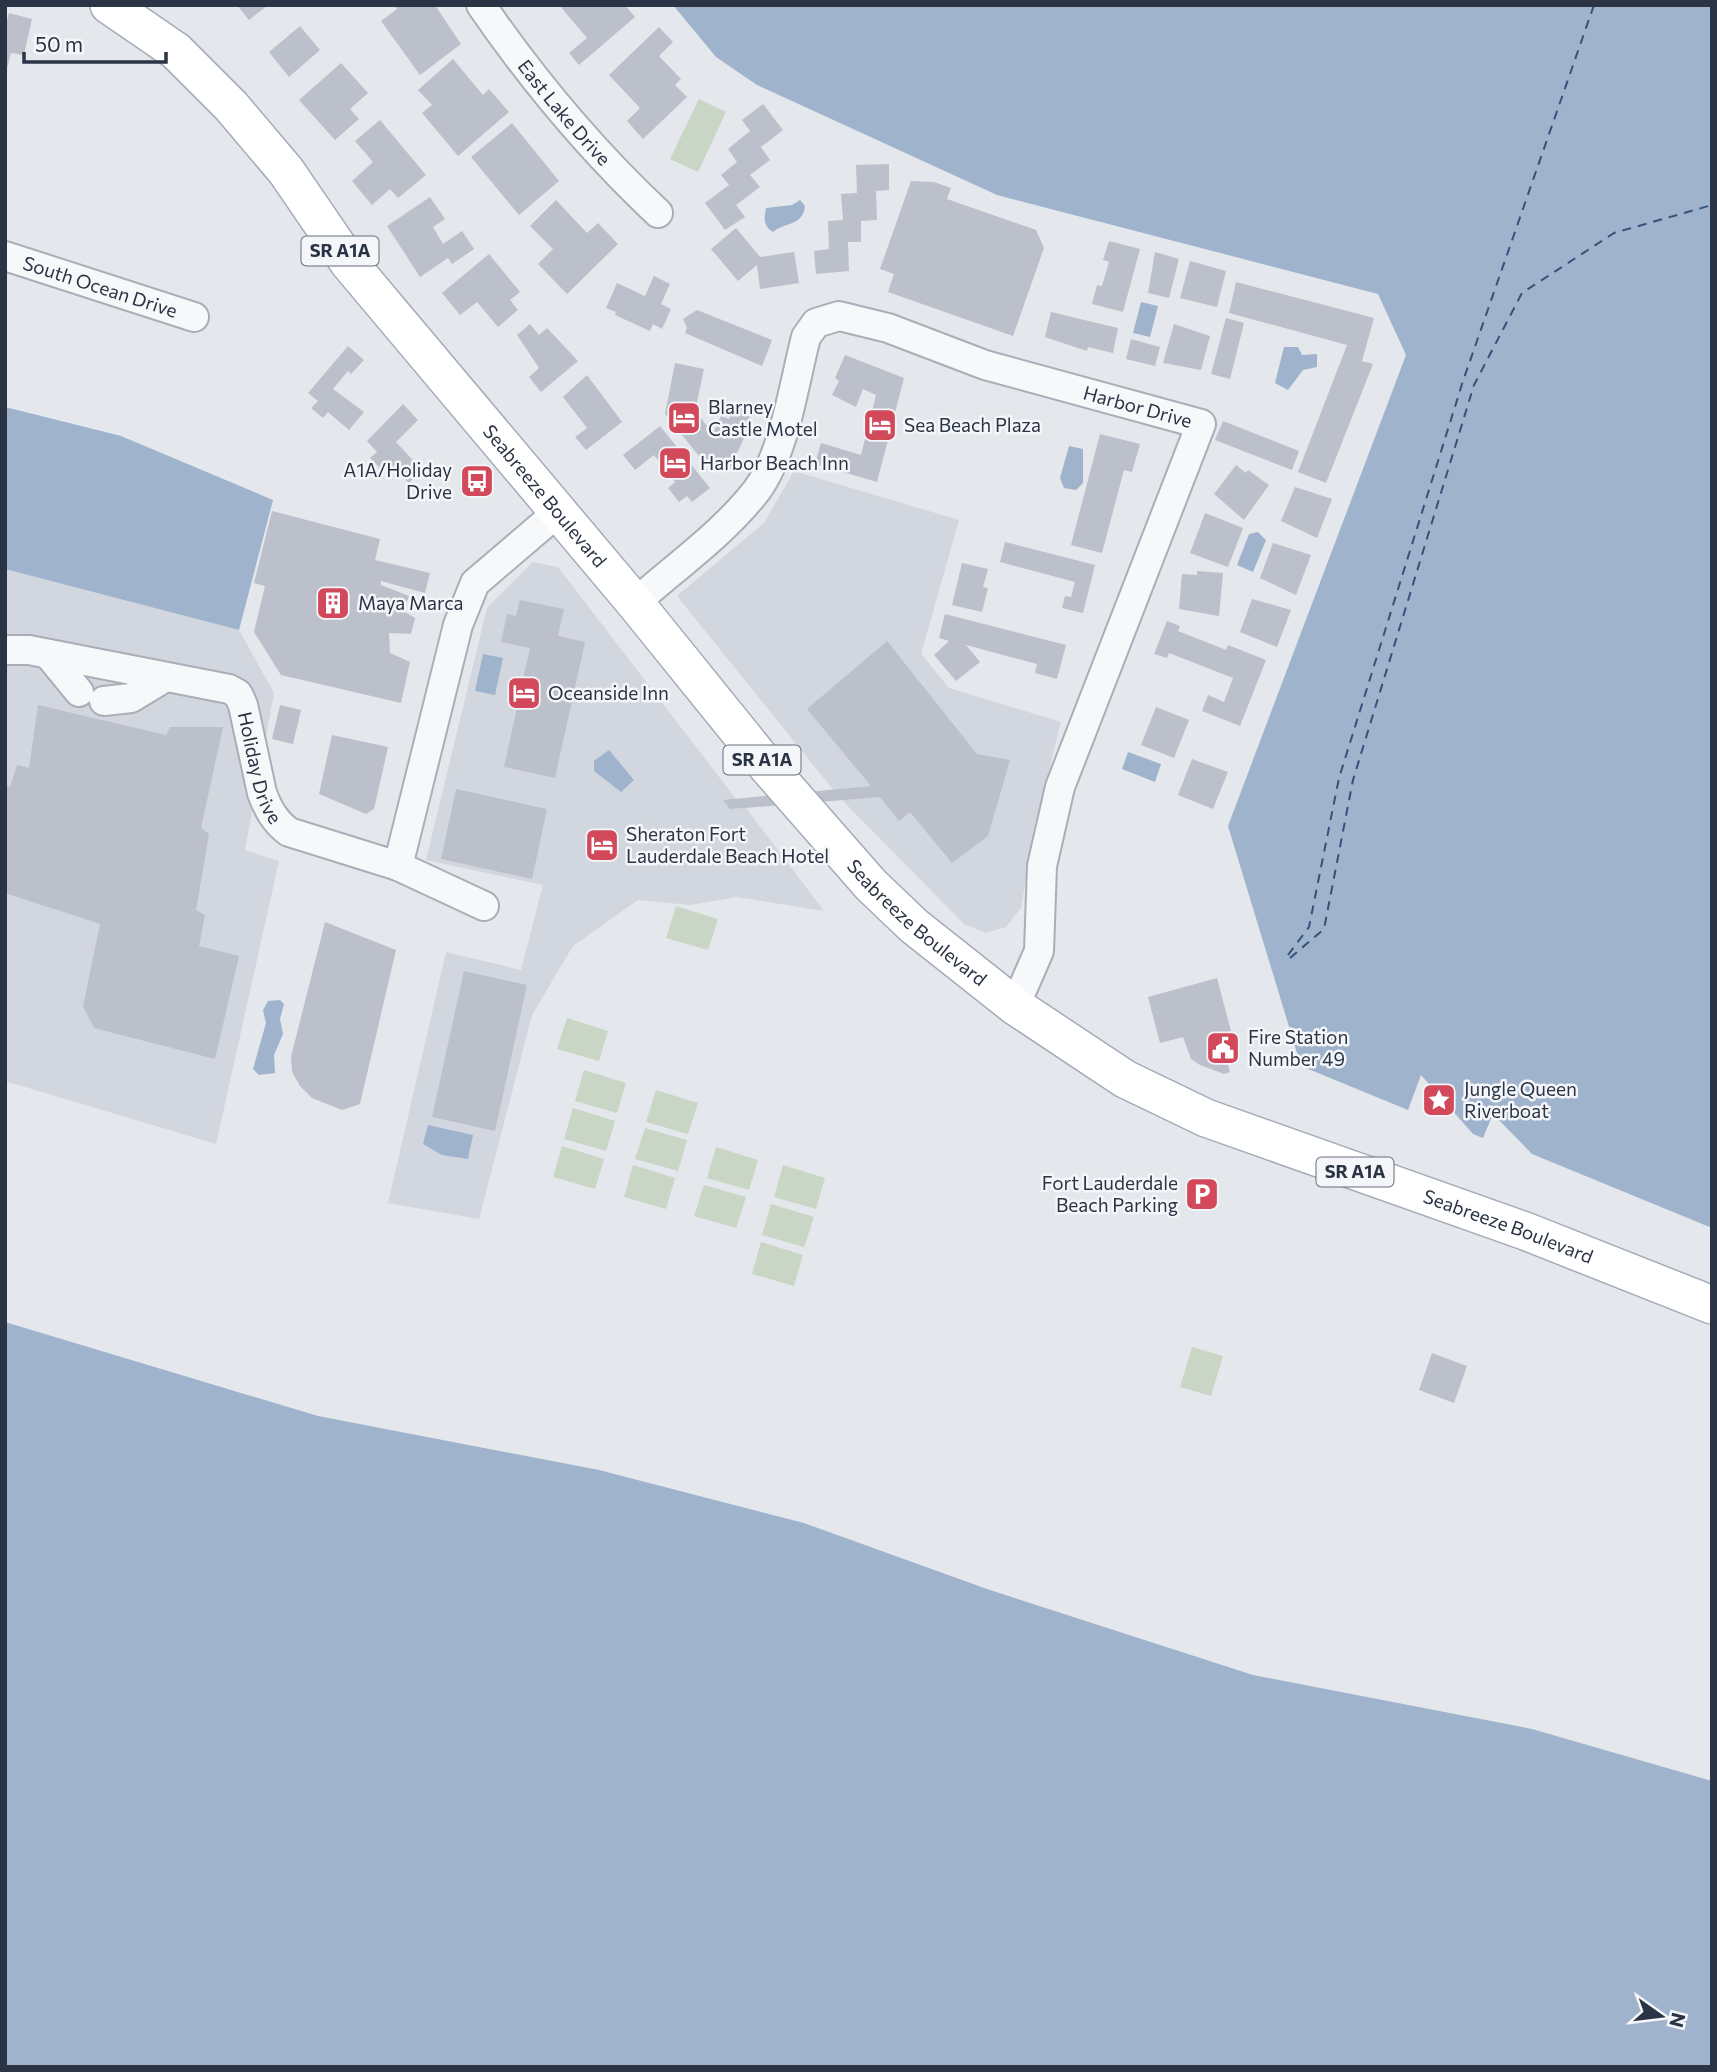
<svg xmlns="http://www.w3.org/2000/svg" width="1717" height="2072" font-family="Commissioner,sans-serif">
<rect width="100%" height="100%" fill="#e4e7ec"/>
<!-- built -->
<path fill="#d2d6de" d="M794 471 959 520 921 654 949 688 1061 722 1034 830 1021 908 1006 927 986 933 964 924 842 800 746 808 824 911 737 897 690 905 638 900 573 946 532 1015 479 1219 388 1203 446 952 521 970 543 885 426 860 487 608 533 562 558 567 736 799 835 792 677 596 764 523Z
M5 569 239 630 274 693 245 850 279 861 216 1144 5 1081Z"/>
<!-- green -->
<path fill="#c9d6c5" d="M699 99 726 112 698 172 670 159Z
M676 906 718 919 708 950 666 938Z
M567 1018 608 1031 599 1061 557 1049Z
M584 1070 626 1083 617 1113 575 1101Z
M656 1090 698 1103 688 1134 646 1122Z
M573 1108 615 1121 606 1151 564 1139Z
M645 1128 687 1140 678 1171 635 1159Z
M562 1146 604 1159 595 1189 553 1177Z
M716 1147 758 1160 749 1190 707 1178Z
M633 1165 675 1178 666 1209 624 1197Z
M783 1165 825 1178 816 1209 774 1197Z
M704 1185 746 1197 736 1228 694 1216Z
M771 1204 814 1217 804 1247 762 1235Z
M761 1242 803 1255 794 1286 752 1274Z
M1192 1347 1223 1356 1211 1396 1180 1387Z"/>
<!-- water -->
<path fill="#9fb4cc" d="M673 5H1712V1228L1532 1154 1493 1114 1483 1138 1473 1134 1421 1075 1408 1110 1301 1066 1228 826 1406 355 1378 294 997 195 757 85 716 57Z
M800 200 805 206C803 226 785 222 773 232 763 226 764 218 766 208L792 205Z
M1141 302 1158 306 1150 337 1133 333Z
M1284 347H1298L1302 355 1317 354V367L1303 370 1288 390 1275 383Z
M5 407 121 436 273 500 239 630 5 569Z
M1069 446 1083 449V483L1076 490 1064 488 1060 478Z
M1258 532 1266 540 1253 572 1237 565 1249 534Z
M483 654 503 658 495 695 475 691Z
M609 750 634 780 621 792 594 771V761Z
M1128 752 1161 764 1155 782 1122 769Z
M280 1000 284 1004 280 1019 283 1034 274 1055 275 1073 259 1075 253 1069 266 1023 263 1010 268 1001Z
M428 1125 473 1135 468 1159 442 1155 423 1144Z
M5 1322 318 1416 599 1470 804 1523 987 1589 1253 1675 1532 1729 1712 1781V2067H5Z"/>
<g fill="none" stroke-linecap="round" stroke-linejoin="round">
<!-- ferry -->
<path stroke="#34527a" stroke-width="2" stroke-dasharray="9 7" stroke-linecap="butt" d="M1288 955 1309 927 1339 778 1463 381 1594 5
M1290 958 1324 929 1353 780 1474 385 1522 293 1614 233 1712 205"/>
</g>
<!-- building -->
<path fill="#bbc0ca" d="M237 5H268L249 20Z
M394 5H435L461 44 420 75 381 21 397 9Z
M559 5H625L635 17 579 65 569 53 587 38Z
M9 13 32 19 24 55 11 53 6 72 5 28Z
M300 26 320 50 289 77 269 52Z
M659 27 673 42 659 56 681 79 675 85 687 97 643 139 627 121 640 108 609 75Z
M453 59 483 95 489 89 509 112 458 156 422 113 432 105 418 90Z
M341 63 368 93 350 109 359 119 335 140 299 100Z
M763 104 783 130 761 147 770 160 750 175 760 187 736 205 745 217 725 230 705 203 729 185 721 175 737 162 728 149 750 131 742 120Z
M380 120 426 175 398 198 390 189 372 205 352 181 373 162 355 141Z
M512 123 559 181 519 215 471 157Z
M889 164V190L876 191 877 220 861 221V242H848L849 271 816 274 814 251 829 249 828 221 843 220 841 194 857 193 856 165Z
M911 181 934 182 951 188 947 199 1036 230 1044 248 1013 336 888 292 894 274 880 269Z
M430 197 445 219 433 227 443 244 462 231 474 249 452 264 448 258 420 277 387 226Z
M556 200 587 233 598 223 618 244 567 294 538 264 553 249 530 226Z
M736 228 760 257 794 252 799 283 760 289 757 265 738 281 711 249Z
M1109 241 1140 249 1123 312 1092 304 1097 285 1102 286 1109 262 1103 260Z
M1155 252 1179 259 1169 298 1148 293Z
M489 254 520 292 510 300 518 310 498 327 477 302 460 315 442 293Z
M1190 261 1226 271 1217 307 1180 298Z
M654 276 670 284 661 304 671 309 662 329 653 324 650 331 615 315 616 312 606 308 617 283 645 296Z
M1236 282 1374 318 1362 361 1373 364 1326 483 1298 472 1347 345 1229 313Z
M697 310 772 340 762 366 685 333 687 328 683 319Z
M1051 312 1118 328 1113 353 1088 347 1087 351 1045 337Z
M1226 318 1244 323 1230 379 1211 374Z
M530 324 539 335 547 328 578 361 541 392 529 377 539 368 517 335Z
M1174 324 1210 336 1201 370 1163 363Z
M1131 339 1160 347 1155 366 1126 359Z
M348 346 364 360 351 374 348 371 333 389 364 412 349 430 328 412 323 418 311 408 318 401 308 393Z
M845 355 904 378 877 482 815 464 821 443 861 455 876 395 863 389 856 407 832 395 839 381 835 378Z
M675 363 704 369 695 411 713 433 721 416 729 419 735 405 751 412 747 424 750 425 728 473 715 465 707 466 665 414Z
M587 375 622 422 586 450 575 437 587 428 563 397Z
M403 404 418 420 396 442 422 470 409 483 387 461 380 468 370 458 377 452 367 441Z
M1223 421 1299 451 1292 470 1215 440Z
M660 426 710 488 692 502 687 496 679 502 668 488 675 482 654 455 635 470 623 455Z
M1100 434 1140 444 1132 472 1124 470 1102 553 1071 545Z
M1236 465 1246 473 1248 470 1269 485 1244 520 1214 494Z
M1295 487 1332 499 1317 538 1281 521Z
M272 511 380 539 375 560 430 573 425 593 381 581V585L409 596 403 611 415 618 411 634 389 633 390 653 410 662 401 703 281 675 254 632 265 586 254 583Z
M1205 513 1243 528 1228 567 1190 553Z
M1005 542 1095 565 1083 613 1062 608 1065 596 1071 597 1075 582 1000 562Z
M1273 543 1311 555 1296 595 1260 578Z
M962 563 988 569 983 587 988 588 982 612 952 605Z
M1197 571 1223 573 1219 616 1179 609 1182 574 1197 575Z
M1252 599 1291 610 1277 647 1240 632Z
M520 600 564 609 558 636 585 642 555 778 504 767 530 648 501 642 507 614 516 616Z
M945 614 1066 645 1057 679 1035 673 1037 664 966 645 980 662 956 681 934 655 949 641 939 638Z
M1167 621 1180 626 1178 631 1226 650 1228 645 1266 660 1240 726 1202 711 1208 695 1224 702 1233 678 1169 653 1167 658 1154 654Z
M887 641 977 754 1010 760 988 836 952 863 910 812 899 821 880 797 730 809 723 800 871 786 807 709Z
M38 705 166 735 170 727H223L201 828 209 834 196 910 205 915 199 946 239 956 215 1059 94 1028 83 1006 100 924 5 893V785L10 787 17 765 29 768Z
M280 705 301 710 293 744 272 739Z
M1156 707 1189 720 1174 758 1141 745Z
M332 735 388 747 374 809 366 814 319 794Z
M1192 759 1228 772 1213 809 1178 795Z
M456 789 547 809 532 879 441 859Z
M325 922 396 950 360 1104 342 1110 312 1098 300 1086 292 1072 291 1057Z
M464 971 527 985 495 1131 432 1117Z
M1217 978 1231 1031 1221 1035 1230 1072 1224 1074 1200 1065 1191 1059 1183 1037 1160 1043 1148 997Z
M1432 1353 1467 1366 1454 1403 1419 1390Z"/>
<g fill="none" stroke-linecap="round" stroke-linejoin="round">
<!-- minor casing -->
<g stroke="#a9aeb7" stroke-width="32">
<g id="minor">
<path id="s1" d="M481 5C534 82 591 150 658 213"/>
<path id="s2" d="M5 256 194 317"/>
<path id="s3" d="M635 603C675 567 724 533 757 490 785 452 794 383 806 337L816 323 839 316 888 328 985 365 1201 424 1060 787 1042 866 1039 951 1015 1006"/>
<path id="s4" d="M5 650H29L229 689 238 694 243 705 262 793C268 809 275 822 289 832L398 866 484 906"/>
<path d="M48 654 79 692"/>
<path d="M104 701 131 698 164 678"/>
<path d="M398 866 458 625 475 583 558 512"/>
</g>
</g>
<!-- major casing -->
<g stroke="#a3abb8" stroke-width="40">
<g id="major">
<path id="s5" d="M109 5 176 51 231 106 286 171 349 263 635 603 766 765 871 885 914 926 1015 1006 1125 1079 1206 1118 1525 1231 1712 1305"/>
</g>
</g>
<!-- minor -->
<use href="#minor" stroke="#f7f8fa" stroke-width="28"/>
<!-- major -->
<use href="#major" stroke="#fff" stroke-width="37"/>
</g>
<!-- icons -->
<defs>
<g id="hotel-square" transform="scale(1.75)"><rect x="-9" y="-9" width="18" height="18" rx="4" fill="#d1495b" stroke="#f4f6f9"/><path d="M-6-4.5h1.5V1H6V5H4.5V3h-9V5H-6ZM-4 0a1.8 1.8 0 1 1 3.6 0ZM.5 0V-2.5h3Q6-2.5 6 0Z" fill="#fff"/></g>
<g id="bus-square" transform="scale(1.75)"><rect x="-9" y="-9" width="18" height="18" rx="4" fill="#d1495b" stroke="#f4f6f9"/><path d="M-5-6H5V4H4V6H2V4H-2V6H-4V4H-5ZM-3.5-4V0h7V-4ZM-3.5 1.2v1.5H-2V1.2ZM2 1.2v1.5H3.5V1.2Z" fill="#fff"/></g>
<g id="building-square" transform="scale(1.75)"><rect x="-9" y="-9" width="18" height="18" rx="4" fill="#d1495b" stroke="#f4f6f9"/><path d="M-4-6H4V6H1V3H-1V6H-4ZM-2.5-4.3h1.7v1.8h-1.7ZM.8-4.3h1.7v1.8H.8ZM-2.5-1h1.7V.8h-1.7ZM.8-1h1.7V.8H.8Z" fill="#fff"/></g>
<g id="civic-square" transform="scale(1.75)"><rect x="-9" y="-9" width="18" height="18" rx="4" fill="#d1495b" stroke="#f4f6f9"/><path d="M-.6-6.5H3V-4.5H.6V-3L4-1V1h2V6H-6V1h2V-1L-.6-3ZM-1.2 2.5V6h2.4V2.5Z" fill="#fff"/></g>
<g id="sight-square" transform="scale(1.75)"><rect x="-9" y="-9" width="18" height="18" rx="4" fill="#d1495b" stroke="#f4f6f9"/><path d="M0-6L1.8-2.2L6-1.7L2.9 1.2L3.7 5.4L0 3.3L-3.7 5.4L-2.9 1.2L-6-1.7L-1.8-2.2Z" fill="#fff"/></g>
<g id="parking-square" transform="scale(1.75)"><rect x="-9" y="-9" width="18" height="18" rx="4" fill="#d1495b" stroke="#f4f6f9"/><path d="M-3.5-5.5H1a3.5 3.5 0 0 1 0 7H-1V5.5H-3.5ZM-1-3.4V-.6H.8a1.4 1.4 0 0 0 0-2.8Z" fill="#fff"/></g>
</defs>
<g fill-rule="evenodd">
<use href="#hotel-square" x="684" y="418"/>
<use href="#hotel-square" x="880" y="425"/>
<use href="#hotel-square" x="675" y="463"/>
<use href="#bus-square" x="477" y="481"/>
<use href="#building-square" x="333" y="603"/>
<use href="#hotel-square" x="524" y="693"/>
<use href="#hotel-square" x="602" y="845"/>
<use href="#civic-square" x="1223" y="1048"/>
<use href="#sight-square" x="1439" y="1100"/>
<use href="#parking-square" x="1202" y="1194"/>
</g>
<g text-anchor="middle" stroke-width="5" stroke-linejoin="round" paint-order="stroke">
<!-- shield labels -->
<g fill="#f4f6f9" stroke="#676e7b" stroke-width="2">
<rect x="301.5" y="236.5" width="77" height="29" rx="5"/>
<rect x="723.5" y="745.5" width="77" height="29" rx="5"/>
<rect x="1316.5" y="1157.5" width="77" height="29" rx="5"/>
</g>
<g font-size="18" font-weight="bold" fill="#2b3445">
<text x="340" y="257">SR A1A</text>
<text x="762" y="766">SR A1A</text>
<text x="1355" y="1178">SR A1A</text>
</g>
<!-- street labels -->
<g font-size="19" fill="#2b3445" stroke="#f4f6f9">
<text dy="7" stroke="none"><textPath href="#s1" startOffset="136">East Lake Drive</textPath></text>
<text dy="7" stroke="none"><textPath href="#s2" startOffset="100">South Ocean Drive</textPath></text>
<text dy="7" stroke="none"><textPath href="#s3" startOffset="682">Harbor Drive</textPath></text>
<text dy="7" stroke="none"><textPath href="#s5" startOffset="660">Seabreeze Boulevard</textPath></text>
<text dy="7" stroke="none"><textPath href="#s4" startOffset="315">Holiday Drive</textPath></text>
<text dy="7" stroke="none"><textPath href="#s5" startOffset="1227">Seabreeze Boulevard</textPath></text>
<text dy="7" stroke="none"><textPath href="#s5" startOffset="1899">Seabreeze Boulevard</textPath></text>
</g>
<!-- poi labels -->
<g font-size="19" fill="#2b3445" stroke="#f4f6f9" text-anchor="start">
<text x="708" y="414">Blarney<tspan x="708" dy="22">Castle Motel</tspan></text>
<text x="904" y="432">Sea Beach Plaza</text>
<text x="700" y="470">Harbor Beach Inn</text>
<text x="452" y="477" text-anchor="end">A1A/Holiday<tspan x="452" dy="22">Drive</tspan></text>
<text x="358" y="610">Maya Marca</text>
<text x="548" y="700">Oceanside Inn</text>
<text x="626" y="841">Sheraton Fort<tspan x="626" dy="22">Lauderdale Beach Hotel</tspan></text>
<text x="1248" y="1044">Fire Station<tspan x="1248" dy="22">Number 49</tspan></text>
<text x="1464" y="1096">Jungle Queen<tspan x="1464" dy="22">Riverboat</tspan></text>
<text x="1178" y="1190" text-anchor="end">Fort Lauderdale<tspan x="1178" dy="22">Beach Parking</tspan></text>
</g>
</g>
<!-- border -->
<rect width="1717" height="2072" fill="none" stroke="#2b3445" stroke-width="14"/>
<!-- north arrow -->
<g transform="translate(1661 2016) rotate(104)" stroke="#f4f6f9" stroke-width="5" paint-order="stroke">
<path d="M0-5L12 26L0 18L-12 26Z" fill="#2b3445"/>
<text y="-10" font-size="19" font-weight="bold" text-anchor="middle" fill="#2b3445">N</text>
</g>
<!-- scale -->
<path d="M24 52v10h142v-10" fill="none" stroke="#2b3445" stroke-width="3.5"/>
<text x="35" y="52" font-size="21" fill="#2b3445" stroke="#f4f6f9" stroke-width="5" paint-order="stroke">50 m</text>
</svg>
